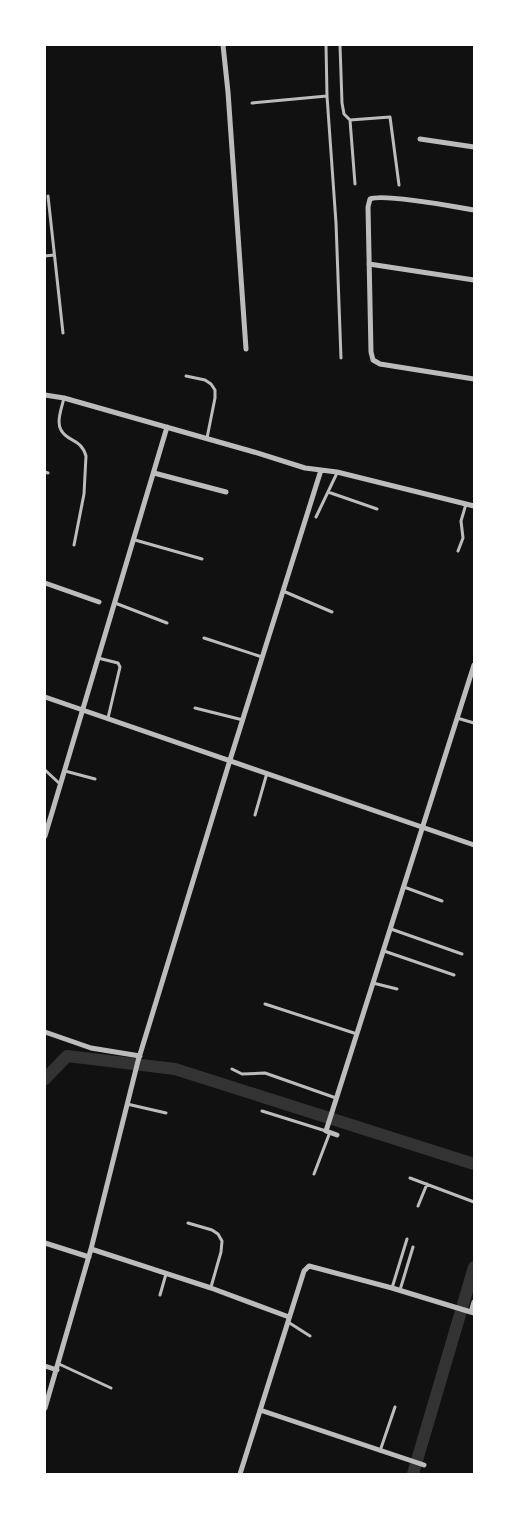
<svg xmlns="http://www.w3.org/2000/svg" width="519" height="1519" font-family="Raleway,sans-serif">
<rect width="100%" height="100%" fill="#111"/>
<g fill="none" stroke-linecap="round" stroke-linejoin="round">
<!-- canal -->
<path stroke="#333" stroke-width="12" d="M45 1079 67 1056 175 1069 474 1164
M413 1474 474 1267"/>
<!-- service -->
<path stroke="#bcbcbc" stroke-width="3" d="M326 45 327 96 336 223 341 358
M340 45 342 103 344 114 350 120 390 117 399 185
M252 103 327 96
M350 120 355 184
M48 196 63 333
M45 256 54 255
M186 376 205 380 211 384 215 390V398L207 438
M64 398C62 407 56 422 61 430 67 442 81 438 86 456L84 494 74 545
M45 472 48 473
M328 492 377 509
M316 517 337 473
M135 540 202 559
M458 551 463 538 461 521 466 504
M283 591 332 612
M115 603 167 623
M204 638 262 657
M98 658 118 663 120 667 108 718
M195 708 243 720
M457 718 474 723
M45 770 60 784
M65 771 95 779
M255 815 267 773
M404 887 442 901
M391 929 462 954
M384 951 454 975
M373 983 397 989
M265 1004 357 1034
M232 1069 242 1074 265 1073 336 1098
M127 1104 166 1113
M262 1111 326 1131
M314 1174 330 1132
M410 1178 474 1202
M418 1206 427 1184
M188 1223 212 1230 218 1234 222 1241 221 1252 211 1287
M392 1288 407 1239
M400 1290 413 1247
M160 1295 166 1274
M288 1322 310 1336
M59 1364 111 1388
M380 1451 395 1407"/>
<!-- minor -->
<path stroke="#bcbcbc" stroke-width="5" d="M223 45 228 92 246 349
M420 139 474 147
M474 210C456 207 383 193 370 199L368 207 371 352 373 360 380 364 474 379
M369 264 474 280
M45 395 64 398 254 452 305 468 337 472 474 506
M154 473 226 492
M45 583 99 602
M45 697 474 845
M45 836 167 427
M45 1032 91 1048 140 1056
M337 1135 326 1131 474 665
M45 1243 89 1257
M91 1249 211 1288 289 1317
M471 1312 474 1302
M45 1366 57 1370
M45 1408 91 1249 138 1061 230 760 321 470
M260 1410 424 1465
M240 1474 304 1271 309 1266 392 1288 474 1313"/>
</g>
<!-- border -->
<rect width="519" height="1519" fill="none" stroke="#ffffff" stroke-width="92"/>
</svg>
